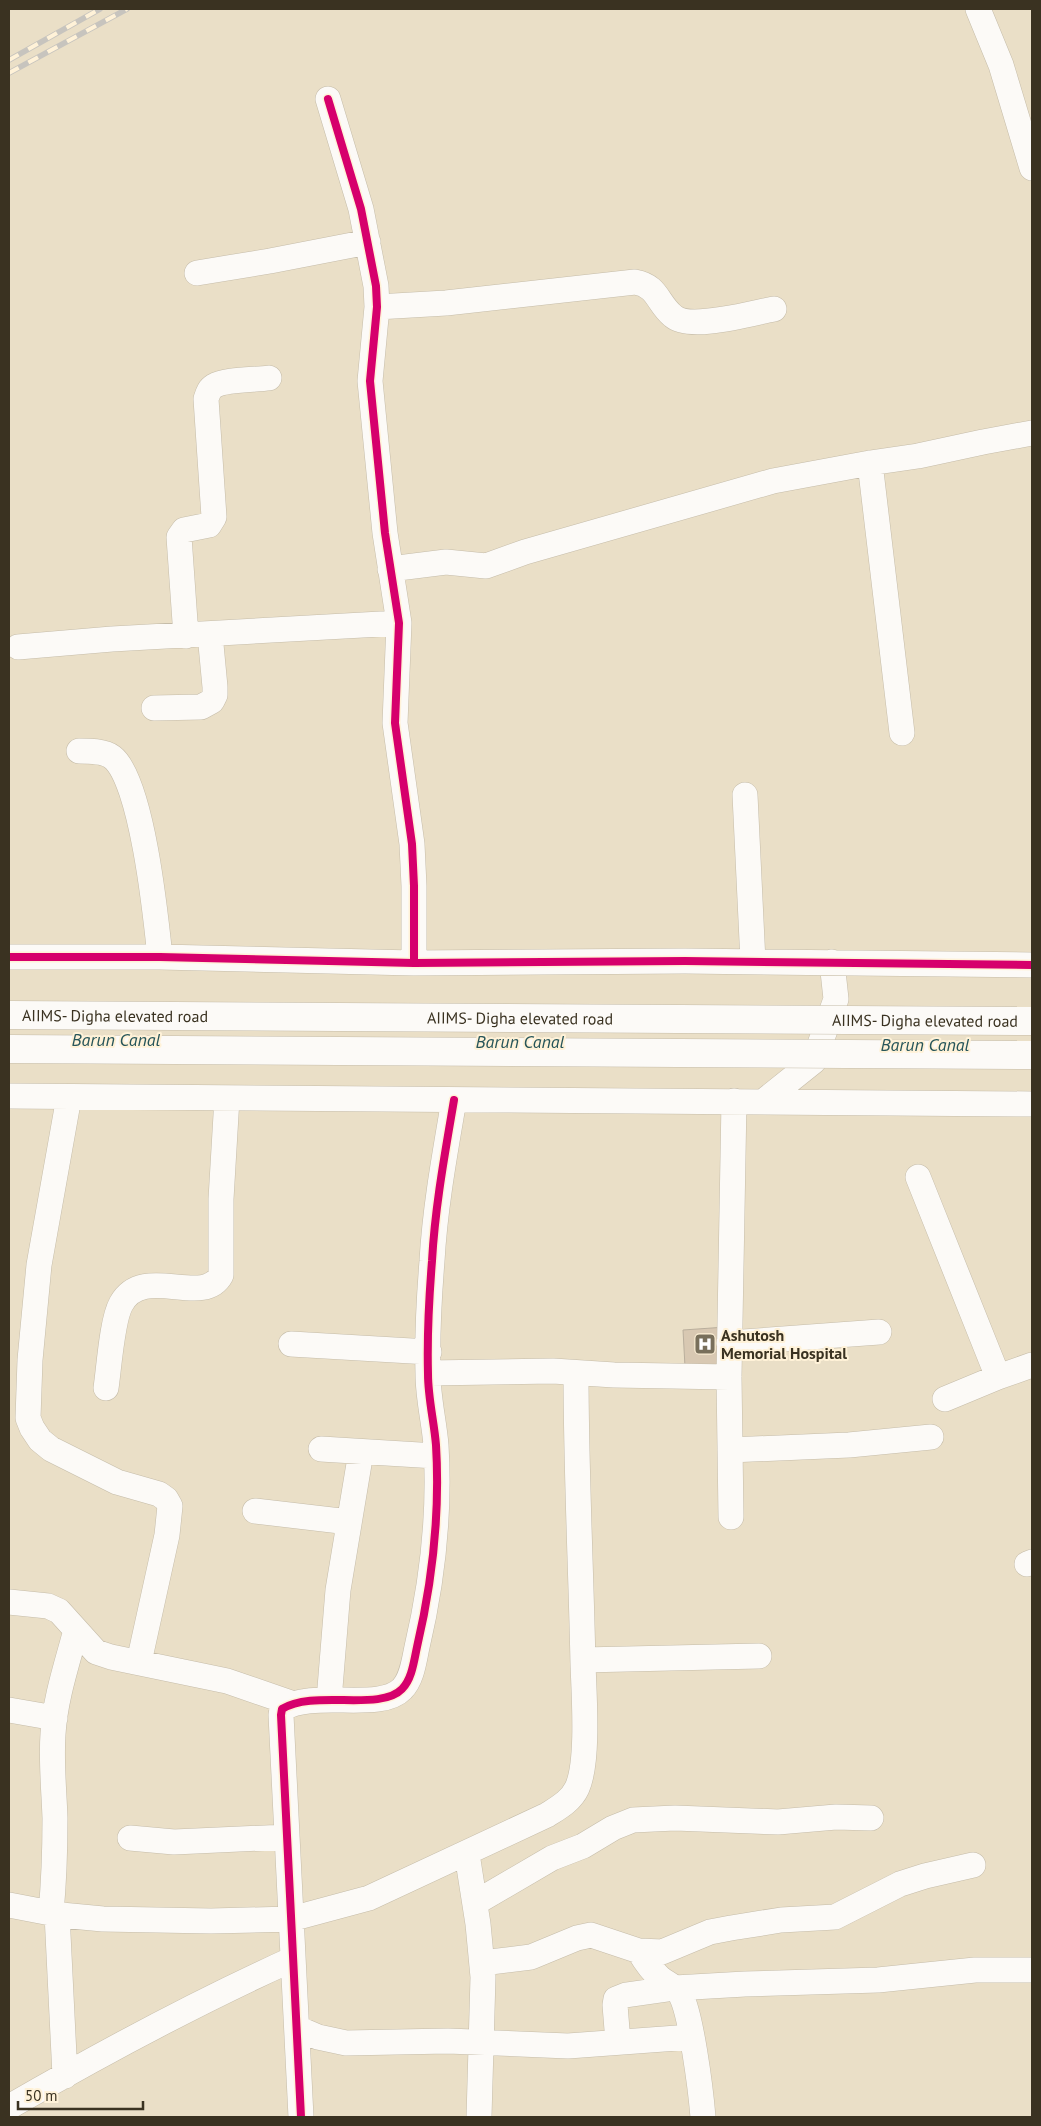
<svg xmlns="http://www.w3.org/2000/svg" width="1041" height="2126" font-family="'PT Sans',sans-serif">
<defs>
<filter id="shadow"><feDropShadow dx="4.5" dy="4.5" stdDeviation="1" flood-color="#0004"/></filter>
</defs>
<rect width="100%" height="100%" fill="#eadfc7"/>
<!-- building -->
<path fill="#d8c8b2" stroke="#b9ae9c" filter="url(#shadow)" d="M726 1327 727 1364 685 1367 683 1330Z"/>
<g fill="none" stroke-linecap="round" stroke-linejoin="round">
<!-- minor casing -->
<g stroke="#c5bca9" stroke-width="26">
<path id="minor" d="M978 9 1001 65 1032 168
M328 99 361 209 376 286 377 307 370 381 385 533 399 623 395 723 412 844 414 886V963
M197 273 270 261 368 242
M377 307 446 303 635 282C658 286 657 303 673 316 690 331 752 313 774 309
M870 463 902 733
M390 569 446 562 486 566 525 552 773 481 870 463 918 456 983 442 1032 433
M186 636 179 537 184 530 209 525 214 517 206 399C208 393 209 389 214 386 225 379 255 380 269 378
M18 647 112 639 399 623
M154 708 201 707 212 701 215 695V687L210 634
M79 751C89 751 104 751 112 757 142 779 156 918 160 957
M745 795 753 962
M9 957H160L414 963 685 961 1032 965
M9 1096 1032 1104
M69 1097 39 1265 30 1360 28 1418 32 1428 40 1440 51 1449 117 1482 159 1494 166 1499 170 1506 167 1535 139 1662
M764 1101 814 1061 836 999 832 962
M918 1177 998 1377
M729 1343 879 1332
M291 1344 429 1352
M428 1373 553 1371 614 1375 729 1377
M106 1388C109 1368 112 1320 121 1304 143 1263 203 1308 221 1275V1199L227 1098
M945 1399 998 1377 1032 1365
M321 1449 436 1456
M730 1450 849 1445 931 1437
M255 1511 349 1522
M731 1517 729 1377 734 1101
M1027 1564 1032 1562
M9 1602 48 1606 59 1611 96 1652 111 1657 227 1681 291 1703
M583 1660 759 1656
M329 1700 338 1590 361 1452
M9 1710 55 1718
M130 1838 174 1842 286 1837
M467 1854 478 1924 483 1977 479 2117
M475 1903 552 1858 583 1846 613 1828 633 1820 675 1818 778 1822 836 1817 871 1818
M9 1905 61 1915 103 1919 211 1921 291 1919 369 1898 547 1815C558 1808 571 1801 577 1788 589 1762 584 1694 583 1664 581 1567 576 1470 576 1373
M51 1913C54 1881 55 1849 55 1818 54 1790 51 1762 53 1734 55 1699 67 1664 76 1630
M57 1914 65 2076
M639 1951C645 1961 651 1970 660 1978 666 1983 674 1986 679 1992 691 2009 701 2093 703 2117
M482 1963 531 1957 577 1938 591 1935 639 1951 662 1952 710 1932 731 1928 781 1920 835 1917 900 1884 925 1876 973 1865
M297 2028 318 2037 346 2043 448 2041 568 2046 691 2037
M618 2042 615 2005 616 1999 626 1995 675 1988 745 1984 878 1980 975 1970H1032
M9 2107C101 2054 195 2003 293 1959
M301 2117 281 1715 282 1709C314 1689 380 1712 402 1689 412 1679 414 1661 417 1647 432 1583 440 1511 436 1445 434 1421 428 1398 428 1374 427 1337 429 1298 432 1261 435 1207 445 1153 454 1100"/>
</g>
<!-- minor -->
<use href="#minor" stroke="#fcfaf7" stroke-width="25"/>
<!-- rail casing -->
<g stroke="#c7c4be" stroke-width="5.5">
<path id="rail" d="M9 60 100 9
M9 73 127 9"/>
</g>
<!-- rail -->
<use href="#rail" stroke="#fff2d8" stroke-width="4" stroke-dasharray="11" stroke-linecap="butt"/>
<!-- highway-bridge casing -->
<g stroke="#c5bca9" stroke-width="29" stroke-linecap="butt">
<g id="highway-bridge">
<path id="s1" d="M9 1015 1032 1021"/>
<path d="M9 1049 1032 1055"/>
</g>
</g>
<!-- highway-bridge -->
<use href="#highway-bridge" stroke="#fcfaf7" stroke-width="28"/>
<!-- cycleway casing -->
<g stroke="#fff2d8" stroke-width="11">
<path id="cycleway" d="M328 99 361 209 376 286 377 307 370 381 385 533 399 623 395 723 412 844 414 886V963
M9 957H160L414 963 685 961 1032 965
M301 2117 281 1715 282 1709C314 1689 380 1712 402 1689 412 1679 414 1661 417 1647 432 1583 440 1511 436 1445 434 1421 428 1398 428 1374 427 1337 429 1298 432 1261 435 1207 445 1153 454 1100"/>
</g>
<!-- cycleway -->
<use href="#cycleway" stroke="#d6006c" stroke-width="8"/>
</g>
<!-- icons -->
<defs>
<g id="hospital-square" transform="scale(1.125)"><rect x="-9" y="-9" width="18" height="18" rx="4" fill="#786f5b" stroke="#fff2d8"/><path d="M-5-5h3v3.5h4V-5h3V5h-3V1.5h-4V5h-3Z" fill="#fff"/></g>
</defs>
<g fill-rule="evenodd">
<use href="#hospital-square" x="705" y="1344"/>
</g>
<g text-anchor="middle" stroke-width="4" stroke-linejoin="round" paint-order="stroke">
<!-- street labels -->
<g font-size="16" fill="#3a3221" stroke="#fff2d8">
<text dy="6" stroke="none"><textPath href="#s1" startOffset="106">AIIMS- Digha elevated road</textPath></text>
<text dy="6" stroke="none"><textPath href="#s1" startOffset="511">AIIMS- Digha elevated road</textPath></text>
<text dy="6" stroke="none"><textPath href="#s1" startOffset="916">AIIMS- Digha elevated road</textPath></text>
</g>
<!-- poi labels -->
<g font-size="16" font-weight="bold" fill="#3a3221" stroke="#fff2d8" text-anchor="start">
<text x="721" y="1341">Ashutosh<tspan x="721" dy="18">Memorial Hospital</tspan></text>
</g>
<!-- water labels -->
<g font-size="18" font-style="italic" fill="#27555a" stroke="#fff2d8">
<text x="116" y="1046">Barun Canal</text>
<text x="520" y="1048">Barun Canal</text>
<text x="925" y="1051">Barun Canal</text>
</g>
</g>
<!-- border -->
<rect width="1041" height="2126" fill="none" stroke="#3a3221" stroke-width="20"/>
<!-- scale -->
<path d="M18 2101v8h125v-8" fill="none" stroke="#3a3221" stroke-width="2.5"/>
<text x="25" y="2101" font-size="15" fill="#3a3221" stroke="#fff2d8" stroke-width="4" paint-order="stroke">50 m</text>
</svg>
